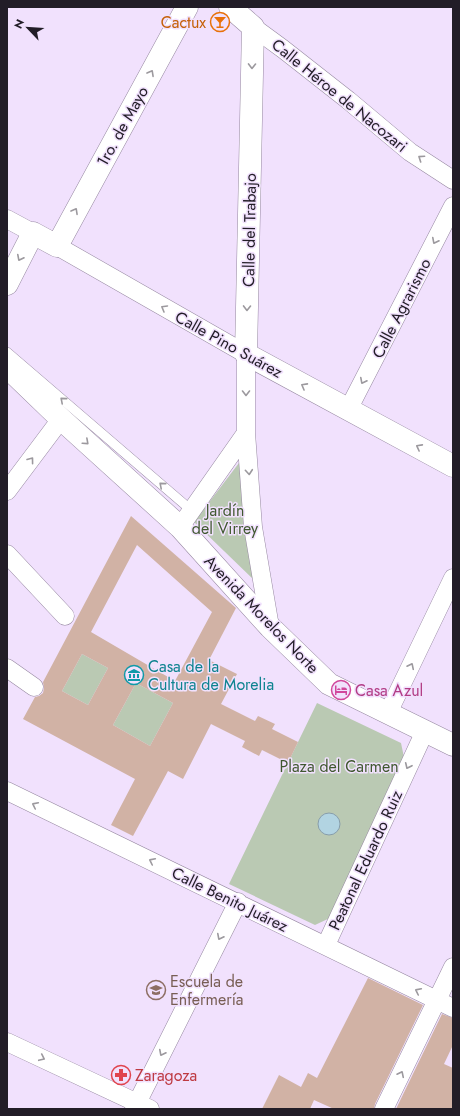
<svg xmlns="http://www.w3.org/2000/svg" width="460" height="1116" font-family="Jost,sans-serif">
<rect width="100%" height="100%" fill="#f1e1fd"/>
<!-- green -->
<path fill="#bac9b3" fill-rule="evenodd" d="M242 459 254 580 194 522Z
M82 654 108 668 88 705 62 691Z
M136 683 173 703 150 746 113 725Z
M317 703 401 743 405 762 332 917 315 925 229 884ZM324 814 339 824 337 831 325 834 320 830 318 823 321 817Z"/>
<!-- water -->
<path fill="#b2d4e2" stroke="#879daa" d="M318 824a11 11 0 1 1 22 0a11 11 0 1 1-22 0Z"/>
<!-- building -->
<path fill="#d1b2a5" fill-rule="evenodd" d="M131 516 236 608 209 660 237 674 221 704 255 721 258 716 275 724 272 729 298 742 288 763 262 750 259 756 242 747 245 741 211 724 183 779 168 771 133 836 111 825 135 779 23 719 35 697 39 696 43 693 44 688 43 682ZM137 545 212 612 175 681 91 632ZM82 654 108 668 88 705 62 691ZM136 683 173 703 150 746 113 725Z
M368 978 423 1005 375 1104 374 1109H334L314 1100 310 1109H262L279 1075 301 1087 308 1073 317 1078Z
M442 1014 453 1018V1045L444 1064 453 1068V1109H396Z"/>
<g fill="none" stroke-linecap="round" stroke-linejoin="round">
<!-- lane casing -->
<g stroke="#9688a1" stroke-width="10">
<path id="lane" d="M7 352 191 510"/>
</g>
<!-- street casing -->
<g stroke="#9688a1" stroke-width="19">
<path id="street" d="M253 27 283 49 348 100 410 152 453 180
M7 219 33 233
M57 246 246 354V433L253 527 270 627
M348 410 453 206
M7 491 61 419
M180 527 246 433
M7 554 65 616
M7 668 34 687
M388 713 453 578
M7 791 453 1008
M326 945 425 731
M7 1042 150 1109
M134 1109 238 902
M384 1109 453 967"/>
</g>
<!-- secondary casing -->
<g stroke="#9688a1" stroke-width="23">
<path id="secondary" d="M230 7 253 27 246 354 453 466
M7 284 33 233 57 246 187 7
M7 367 61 419 180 527 270 627 329 684 453 745"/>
</g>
<!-- lane -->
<use href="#lane" stroke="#fff" stroke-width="9"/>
<!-- street -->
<use href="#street" stroke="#fff" stroke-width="18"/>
<!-- secondary -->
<use href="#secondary" stroke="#fff" stroke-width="22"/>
</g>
<!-- one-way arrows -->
<defs><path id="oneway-chevron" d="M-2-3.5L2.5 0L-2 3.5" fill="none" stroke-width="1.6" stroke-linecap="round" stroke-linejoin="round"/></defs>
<g stroke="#9c999e">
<use href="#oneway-chevron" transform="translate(252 66) rotate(91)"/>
<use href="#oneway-chevron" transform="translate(151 73) rotate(-61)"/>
<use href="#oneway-chevron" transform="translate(421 158) rotate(-146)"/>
<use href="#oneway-chevron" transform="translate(75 211) rotate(-61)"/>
<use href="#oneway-chevron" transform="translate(435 241) rotate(117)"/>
<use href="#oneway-chevron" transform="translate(20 258) rotate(117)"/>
<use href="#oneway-chevron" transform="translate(164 308) rotate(-150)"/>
<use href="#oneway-chevron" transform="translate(247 308) rotate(91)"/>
<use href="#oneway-chevron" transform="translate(363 381) rotate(117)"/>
<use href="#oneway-chevron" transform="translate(304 386) rotate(-151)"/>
<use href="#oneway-chevron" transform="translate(246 393) rotate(90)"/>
<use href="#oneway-chevron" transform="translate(63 400) rotate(-139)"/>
<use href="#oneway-chevron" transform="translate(86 442) rotate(42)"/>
<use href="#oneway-chevron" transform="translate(419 447) rotate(-152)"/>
<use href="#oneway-chevron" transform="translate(31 460) rotate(-53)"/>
<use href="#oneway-chevron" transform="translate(249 472) rotate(85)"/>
<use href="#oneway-chevron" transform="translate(162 485) rotate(-139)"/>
<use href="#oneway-chevron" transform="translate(411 666) rotate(-64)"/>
<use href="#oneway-chevron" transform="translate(408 766) rotate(115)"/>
<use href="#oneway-chevron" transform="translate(35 805) rotate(-154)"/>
<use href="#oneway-chevron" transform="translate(152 861) rotate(-154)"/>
<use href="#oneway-chevron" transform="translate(220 937) rotate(117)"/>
<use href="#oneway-chevron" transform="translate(418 991) rotate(-154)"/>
<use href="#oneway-chevron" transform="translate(162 1053) rotate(117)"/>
<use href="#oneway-chevron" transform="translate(42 1058) rotate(25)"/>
<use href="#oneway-chevron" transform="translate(401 1074) rotate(-64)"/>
</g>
<!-- icons -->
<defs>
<g id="bar-ring" transform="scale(1)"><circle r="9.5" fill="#f1e1fd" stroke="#e8710a" stroke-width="1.5"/><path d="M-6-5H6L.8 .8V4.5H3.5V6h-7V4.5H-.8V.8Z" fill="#e8710a"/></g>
<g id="museum-ring" transform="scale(1)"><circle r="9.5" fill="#f1e1fd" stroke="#0f9aa8" stroke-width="1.5"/><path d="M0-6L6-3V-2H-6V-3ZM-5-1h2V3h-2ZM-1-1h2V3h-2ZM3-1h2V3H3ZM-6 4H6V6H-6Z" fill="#0f9aa8"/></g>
<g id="hotel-ring" transform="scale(1)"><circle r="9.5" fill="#f1e1fd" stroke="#d1479c" stroke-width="1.5"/><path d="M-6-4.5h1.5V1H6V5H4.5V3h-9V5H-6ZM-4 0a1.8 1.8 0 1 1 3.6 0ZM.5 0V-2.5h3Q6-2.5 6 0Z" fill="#d1479c"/></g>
<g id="school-ring" transform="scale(1)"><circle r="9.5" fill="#f1e1fd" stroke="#8d6e63" stroke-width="1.5"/><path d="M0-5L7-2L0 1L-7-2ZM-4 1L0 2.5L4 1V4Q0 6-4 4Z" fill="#8d6e63"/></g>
<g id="pharmacy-ring" transform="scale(1)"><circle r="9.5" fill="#f1e1fd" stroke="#e0444e" stroke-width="1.5"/><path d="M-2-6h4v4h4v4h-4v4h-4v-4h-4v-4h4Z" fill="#e0444e"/></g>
</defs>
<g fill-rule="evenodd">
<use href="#bar-ring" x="220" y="22"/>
<use href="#museum-ring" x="134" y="675"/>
<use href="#hotel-ring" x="341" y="690"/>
<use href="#school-ring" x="156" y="990"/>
<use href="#pharmacy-ring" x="121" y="1075"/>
</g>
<g text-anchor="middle" stroke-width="3" stroke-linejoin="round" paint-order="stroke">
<!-- food labels -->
<g font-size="16" fill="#c56008" stroke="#f1e1fd" text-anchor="end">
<text x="206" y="28">Cactux</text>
</g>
<!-- street labels -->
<g font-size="16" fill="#221d27" stroke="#f1e1fd">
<text transform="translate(340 95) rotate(39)" y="6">Calle Héroe de Nacozari</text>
<text transform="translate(122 126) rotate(-61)" y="6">1ro. de Mayo</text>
<text transform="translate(249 230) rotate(-89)" y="6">Calle del Trabajo</text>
<text transform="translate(401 308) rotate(-63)" y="6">Calle Agrarismo</text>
<text transform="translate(229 344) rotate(29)" y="6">Calle Pino Suárez</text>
<text transform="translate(262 614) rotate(46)" y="6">Avenida Morelos Norte</text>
<text transform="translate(365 860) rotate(-65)" y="6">Peatonal Eduardo Ruiz</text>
<text transform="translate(230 899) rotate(26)" y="6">Calle Benito Juárez</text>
</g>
<!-- park labels -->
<g font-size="16" fill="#3f582f" stroke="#f1e1fd">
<text x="225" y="516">Jardín<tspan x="225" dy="18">del Virrey</tspan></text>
<text x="339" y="772">Plaza del Carmen</text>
</g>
<!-- culture labels -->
<g font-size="16" fill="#0d838f" stroke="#f1e1fd" text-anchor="start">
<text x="148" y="672">Casa de la<tspan x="148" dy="18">Cultura de Morelia</tspan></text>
</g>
<!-- hotel labels -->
<g font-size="16" fill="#b23c85" stroke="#f1e1fd" text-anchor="start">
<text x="355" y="696">Casa Azul</text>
</g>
<!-- education labels -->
<g font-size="16" fill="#785e54" stroke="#f1e1fd" text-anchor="start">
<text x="170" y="987">Escuela de<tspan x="170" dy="18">Enfermería</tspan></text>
</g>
<!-- health labels -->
<g font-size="16" fill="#be3a42" stroke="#f1e1fd" text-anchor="start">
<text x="135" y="1081">Zaragoza</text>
</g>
</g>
<!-- border -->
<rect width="460" height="1116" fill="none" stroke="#221d27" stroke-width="16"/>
<!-- north arrow -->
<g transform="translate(28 28) rotate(295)" stroke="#f1e1fd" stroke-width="3" paint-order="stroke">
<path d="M0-3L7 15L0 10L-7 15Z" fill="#221d27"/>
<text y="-6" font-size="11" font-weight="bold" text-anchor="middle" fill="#221d27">N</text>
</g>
</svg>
